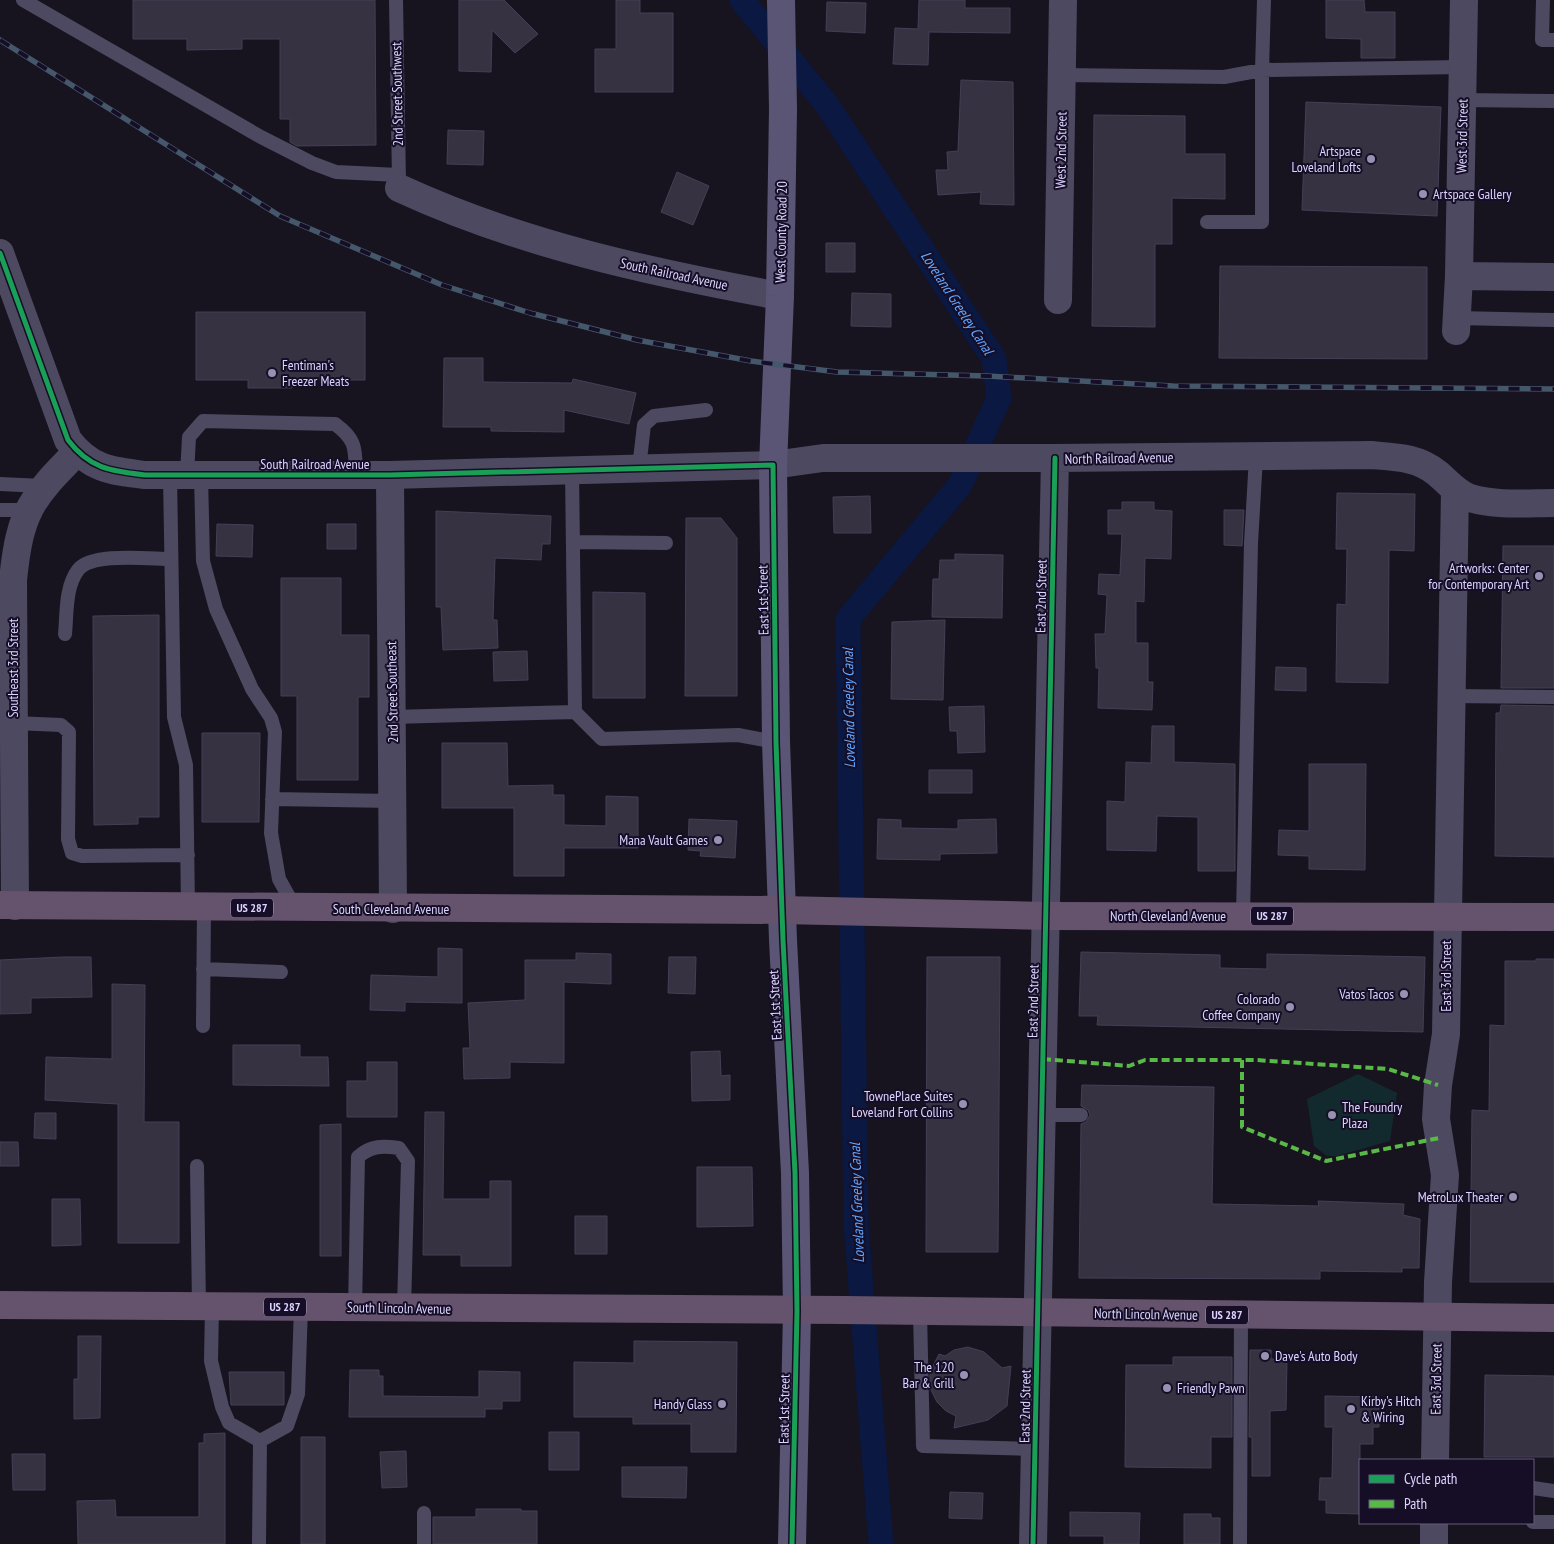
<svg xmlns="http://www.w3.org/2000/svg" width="1554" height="1544" font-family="'PT Sans Narrow',sans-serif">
<rect width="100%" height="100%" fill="#171420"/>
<!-- green -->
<path fill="#122a2e" d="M1358 1074 1397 1093 1390 1141 1337 1156H1327L1314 1146 1307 1099Z"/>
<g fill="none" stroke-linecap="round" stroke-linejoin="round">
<!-- canal -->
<path stroke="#0a1842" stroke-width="25" d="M742 0 827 105 994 359 999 398 960 485 848 619 856 1224 881 1544"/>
</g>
<!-- building -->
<path fill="#363242" stroke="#453f55" d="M133 0H375L376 145 297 146 290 142V119H280V39H242V49L187 50V39H133Z
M459 0H504L538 34 515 53 492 30 491 72 459 71Z
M616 0H640V13H673V92H595V49H616Z
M919 0H965V8H1010V33L929 32 928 65 893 64 895 28 918 29Z
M1326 0H1364L1365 12H1395V58H1361V39L1326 38Z
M827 2 866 3 865 33 826 31Z
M961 80 1013 82 1014 205 980 204 981 192 938 195 936 170H948L947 152 958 151Z
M1306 102 1441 107 1437 216 1302 210Z
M1094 115 1185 116V154H1225V199L1172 198V244H1155V327L1092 326Z
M448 130 484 131 483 165 447 164Z
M677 172 709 186 693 225 661 212Z
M826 243H855V272H826Z
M1220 266 1427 267V359L1219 358Z
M852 293 891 294V327L851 326Z
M196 312H365V380H292V388H248V380H196Z
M444 358H483V382L572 383 573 379 636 393 629 424 564 410V432L491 431V427H443Z
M1337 493 1415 494 1414 551 1389 550 1388 683 1336 682 1337 604 1346 605 1347 549H1336Z
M870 496 871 533H834L833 497Z
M1122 502H1154V510L1172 511 1171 559 1145 558 1144 602 1136 601V643H1148V682H1153L1152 710 1098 708 1099 668H1096L1095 634H1105L1107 595 1098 594 1099 574 1120 575 1122 534H1108V510H1122Z
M1224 510H1244L1242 546 1224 545Z
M436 511 551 516 550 544H542L541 560 495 558 493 620H497L498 648 443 650 441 607H436Z
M686 518H721L737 538V696H685Z
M217 524 253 525 252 557 216 556Z
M327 524H356V549H327Z
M1503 546H1554V688H1501Z
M955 554 1003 555 1002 618 932 617 933 579H939L940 560H955Z
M281 578H341V635H369V697H358V780H297V696H281Z
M593 592 645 593V698H593Z
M159 615V817H138V824L94 825 93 616Z
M945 620 943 700 891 699 892 622Z
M527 651 528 680 494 681 493 652Z
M1276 667 1306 668V691L1275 690Z
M1501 705 1554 706V857L1495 856 1496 713H1500Z
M984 706 985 752 958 753 957 731H950L949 707Z
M1152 726H1174V762L1235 764V871H1198V817L1157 816 1156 851 1107 850V801L1125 802 1126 762 1151 763Z
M202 733H260L259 822H202Z
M442 743H507L508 786 553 785V795H564V825L606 826V796L638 797V848H564V876H514V808H442Z
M1309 764H1366L1365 870 1309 869V856L1278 855 1279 830 1309 831Z
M929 770H972V793H929Z
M689 819 737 821 735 858 700 856 701 851 688 850Z
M878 819 901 820V828L958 829V820L996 819 997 853 940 854V860L877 859Z
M438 948 462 949V1003L405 1002V1011L370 1010 371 975 438 977Z
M1081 952 1220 955V968L1267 969V954L1425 957 1423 1032 1097 1025 1098 1016H1079Z
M576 953 611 954V984L564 982V1063L510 1062V1078L464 1079 463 1048H470L468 1003 525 1000V960H576Z
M63 957H91L92 997 31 998V1013L0 1014V960Z
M669 957H696L695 994 668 993Z
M927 957H1000L998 1252H926Z
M1536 959H1554V1282H1470L1472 1110 1489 1111 1490 1025 1505 1026V961H1536Z
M112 984 145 985 144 1122H179V1243H118V1104L45 1100 46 1057 112 1059Z
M233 1045H300V1057H328L329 1086 233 1085Z
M720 1051 721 1076 730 1075V1100L692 1101 691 1052Z
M367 1062H397V1117H347V1081H367Z
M1082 1085 1214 1087 1212 1204 1319 1206 1318 1201 1404 1204 1403 1215 1420 1219 1419 1268H1402V1272L1320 1271V1279L1079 1278 1081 1124 1086 1122 1090 1115 1088 1110 1081 1106Z
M425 1112H444L443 1199H490V1181H511V1266H461V1255H423Z
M35 1113H56V1139L34 1138Z
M341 1124V1256H320V1125Z
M0 1142H18L19 1166H0Z
M697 1167H752L753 1226 697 1227Z
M52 1199H80L81 1245 52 1246Z
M575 1216H607V1254H575Z
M78 1336H101L100 1418 74 1419V1379H78Z
M634 1341 737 1342 736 1452H691V1424H633V1417H574V1362L634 1363Z
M968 1347 984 1352 1002 1368 1011 1366 1007 1406 988 1420 954 1428 956 1416 946 1411 937 1402 930 1388V1372L939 1354 945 1356 954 1350Z
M1250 1350H1271V1359H1287L1286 1410 1270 1411V1476H1252V1437H1249Z
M1173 1357H1232V1437H1211V1468L1125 1467 1126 1365H1173Z
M350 1370H379V1376H383V1396L479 1397V1371L520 1372V1401H502V1409H485V1417H349Z
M229 1372H284V1405H231Z
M1485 1375 1554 1376V1457H1484Z
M1325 1396 1379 1397V1427H1373V1444H1360V1514L1326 1513V1500H1319L1320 1478H1332L1333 1427H1325Z
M549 1432H579V1470H549Z
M225 1433V1544H78L77 1501 115 1500 116 1517H199V1443H204V1434Z
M301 1437H325V1544H301Z
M406 1451 407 1487 382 1488 380 1452Z
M12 1454H45V1490H13Z
M622 1467H687L686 1498 622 1497Z
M950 1492 983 1493 982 1519 949 1518Z
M476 1509H521V1511H537V1544H433V1517H476Z
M1070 1512 1140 1513 1139 1544H1104V1536H1070Z
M1184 1514H1211V1518H1220V1544H1184Z"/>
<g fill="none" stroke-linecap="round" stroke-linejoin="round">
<!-- service -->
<path stroke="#4d4961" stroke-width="14" d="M23 0 261 137 312 163 336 172 399 175
M396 0 399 182
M1543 0 1542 40H1554
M1062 75 1224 77 1262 70 1264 0
M1462 100 1554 101
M1207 222H1262V70L1463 67
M1457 318 1554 320
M639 468 644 425 654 416 706 410
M572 470 575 712 602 739 738 735 776 742
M170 475 174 717 186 765 188 907
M187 475 189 437 203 421 335 424C357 440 355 449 356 475
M201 475 203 561 216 609 252 689 271 718 275 732 271 833 279 879 295 908
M0 484 43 486
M0 510H27
M573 542 666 543
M65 634C67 614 65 587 78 570 91 552 150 559 171 559
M1451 696 1554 697
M392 717 575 712
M14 723 61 725 69 732 68 839 72 853 82 856 188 855
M272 799 393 801
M1243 916 1251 543 1256 457
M203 969 281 972
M203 1026 204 907
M1042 1115H1081
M197 1166 199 1307
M212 1307 211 1361 222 1407 229 1423 260 1441
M355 1308 358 1157C371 1145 383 1146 399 1148L408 1161 404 1308
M920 1312 923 1446 1035 1449
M260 1441 287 1426 298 1394 301 1307
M1533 1488 1554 1491
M424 1513V1544
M1533 1522H1554
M259 1544 260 1441
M1240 1544 1241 1315"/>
<!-- minor -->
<path stroke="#4d4961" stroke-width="28" d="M399 188C520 244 649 272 780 296
M1459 276 1554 277
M1058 300 1063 0
M1456 331 1459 276 1464 0
M773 465 823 458H1055L1371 455C1395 457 1418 457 1437 473 1448 482 1456 493 1470 498 1497 506 1527 503 1554 503
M390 475 393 909
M15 906 13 580C20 512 30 499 77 452
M1435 1460 1438 1282 1445 1175 1436 1119 1438 1085 1446 1034 1455 490
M1033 1544 1055 458
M1434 1544V1523"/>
<!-- tertiary -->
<path stroke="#4d4961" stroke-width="28" d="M0 253 68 440C90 469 111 471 145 475H390L773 465"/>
<!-- secondary -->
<path stroke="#5a5574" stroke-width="28" d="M781 0 783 109 780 296 773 465 776 742 783 940 795 1173 797 1311 792 1544"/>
<!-- trunk -->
<path stroke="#65526c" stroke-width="28" d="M0 905 782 910 1046 916 1554 917
M0 1305 844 1310 1554 1318"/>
<!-- rail casing -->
<g stroke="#45576b" stroke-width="5.5">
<path id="rail" d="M0 40 280 216 442 285 530 313 637 340 751 361 837 372 987 376 1173 386 1554 389"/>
</g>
<!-- rail -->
<use href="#rail" stroke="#150e26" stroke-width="4" stroke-dasharray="11" stroke-linecap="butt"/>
<!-- quiet -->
<path stroke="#58b947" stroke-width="4" stroke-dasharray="8 4" stroke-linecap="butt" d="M1043 1059 1129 1066 1145 1060H1256L1388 1069 1438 1085
M1242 1060V1127L1326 1161 1439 1138"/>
<!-- cycleway casing -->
<g stroke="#150e26" stroke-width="8">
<path id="cycleway" d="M0 253 68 440C90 469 111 471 145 475H390L773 465 776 742 783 940 795 1173 797 1311 792 1544
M1033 1544 1055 458"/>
</g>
<!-- cycleway -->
<use href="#cycleway" stroke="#1a9f57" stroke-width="5"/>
</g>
<!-- markers -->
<g fill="#9891b1" stroke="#150e26" stroke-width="2">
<circle cx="1371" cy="159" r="5"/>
<circle cx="1423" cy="194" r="5"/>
<circle cx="272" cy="373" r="5"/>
<circle cx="1539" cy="576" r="5"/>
<circle cx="718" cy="840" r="5"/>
<circle cx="1404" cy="994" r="5"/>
<circle cx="1290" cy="1007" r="5"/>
<circle cx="963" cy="1104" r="5"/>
<circle cx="1332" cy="1115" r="5"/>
<circle cx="1513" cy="1197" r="5"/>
<circle cx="1265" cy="1356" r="5"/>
<circle cx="964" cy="1375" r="5"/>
<circle cx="1167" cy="1388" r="5"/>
<circle cx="722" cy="1404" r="5"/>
<circle cx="1351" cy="1409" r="5"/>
</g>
<g text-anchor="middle" stroke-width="4" stroke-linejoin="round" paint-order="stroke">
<!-- shield labels -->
<g fill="#150e26" stroke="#a199be" stroke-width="1">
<rect x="231" y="898.5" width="42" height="19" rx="4"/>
<rect x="1251" y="906.5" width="42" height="19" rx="4"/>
<rect x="264" y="1297.5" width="42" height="19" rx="4"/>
<rect x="1206" y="1305.5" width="42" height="19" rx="4"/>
</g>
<g font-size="12" font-weight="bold" fill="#ddd4ff">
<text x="252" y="912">US 287</text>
<text x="1272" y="920">US 287</text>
<text x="285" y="1311">US 287</text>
<text x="1227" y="1319">US 287</text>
</g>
<!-- street labels -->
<g font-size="14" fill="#ddd4ff" stroke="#150e26">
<text transform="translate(397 94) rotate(-91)" y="5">2nd Street Southwest</text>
<text transform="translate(1462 136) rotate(-89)" y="5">West 3rd Street</text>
<text transform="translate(1061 150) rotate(-89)" y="5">West 2nd Street</text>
<text transform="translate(781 232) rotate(-89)" y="5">West County Road 20</text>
<text transform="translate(674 274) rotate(12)" y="5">South Railroad Avenue</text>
<text transform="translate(1119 458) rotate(-1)" y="5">North Railroad Avenue</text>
<text x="315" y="469">South Railroad Avenue</text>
<text transform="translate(1041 596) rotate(-89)" y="5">East 2nd Street</text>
<text transform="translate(763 600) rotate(-91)" y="5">East 1st Street</text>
<text transform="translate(13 668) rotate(-90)" y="5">Southeast 3rd Street</text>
<text transform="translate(392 692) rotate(-91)" y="5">2nd Street Southeast</text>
<text x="391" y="914">South Cleveland Avenue</text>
<text x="1168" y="921">North Cleveland Avenue</text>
<text transform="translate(1446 976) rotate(-90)" y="5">East 3rd Street</text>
<text transform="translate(1033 1001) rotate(-89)" y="5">East 2nd Street</text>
<text transform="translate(775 1005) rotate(-93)" y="5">East 1st Street</text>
<text transform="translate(399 1308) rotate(1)" y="5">South Lincoln Avenue</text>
<text transform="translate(1146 1314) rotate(1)" y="5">North Lincoln Avenue</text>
<text transform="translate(1436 1379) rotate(-89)" y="5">East 3rd Street</text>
<text transform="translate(1025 1406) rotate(-89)" y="5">East 2nd Street</text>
<text transform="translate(784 1409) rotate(-89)" y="5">East 1st Street</text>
</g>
<!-- poi labels -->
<g font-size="14" fill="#ddd4ff" stroke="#150e26" text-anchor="end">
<text x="1361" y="156">Artspace<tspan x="1361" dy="16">Loveland Lofts</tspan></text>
<text x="1433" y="199" text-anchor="start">Artspace Gallery</text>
<text x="282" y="370" text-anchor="start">Fentiman's<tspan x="282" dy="16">Freezer Meats</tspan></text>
<text x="1529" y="573">Artworks: Center<tspan x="1529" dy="16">for Contemporary Art</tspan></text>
<text x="708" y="845">Mana Vault Games</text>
<text x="1394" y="999">Vatos Tacos</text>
<text x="1280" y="1004">Colorado<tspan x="1280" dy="16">Coffee Company</tspan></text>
<text x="953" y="1101">TownePlace Suites<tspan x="953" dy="16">Loveland Fort Collins</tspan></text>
<text x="1342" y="1112" text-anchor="start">The Foundry<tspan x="1342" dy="16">Plaza</tspan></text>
<text x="1503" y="1202">MetroLux Theater</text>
<text x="1275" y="1361" text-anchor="start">Dave's Auto Body</text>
<text x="954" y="1372">The 120<tspan x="954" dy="16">Bar &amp; Grill</tspan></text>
<text x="1177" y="1393" text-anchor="start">Friendly Pawn</text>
<text x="1361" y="1406" text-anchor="start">Kirby's Hitch<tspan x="1361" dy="16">&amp; Wiring</tspan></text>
<text x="712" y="1409">Handy Glass</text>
</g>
<!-- water labels -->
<g font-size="15" font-style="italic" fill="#62a6ff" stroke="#150e26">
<text transform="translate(957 303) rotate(57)" y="5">Loveland Greeley Canal</text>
<text transform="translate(849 708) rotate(-91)" y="5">Loveland Greeley Canal</text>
<text transform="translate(857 1203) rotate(-92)" y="5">Loveland Greeley Canal</text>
</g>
</g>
<!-- legend -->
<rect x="1359" y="1459" width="175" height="65" fill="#150e26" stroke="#655d7d"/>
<rect x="1369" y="1475" width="25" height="8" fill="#1a9f57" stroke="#655d7d"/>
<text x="1404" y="1484" font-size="15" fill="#ddd4ff">Cycle path</text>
<rect x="1369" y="1500" width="25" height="8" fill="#58b947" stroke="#655d7d"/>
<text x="1404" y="1509" font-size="15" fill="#ddd4ff">Path</text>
</svg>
